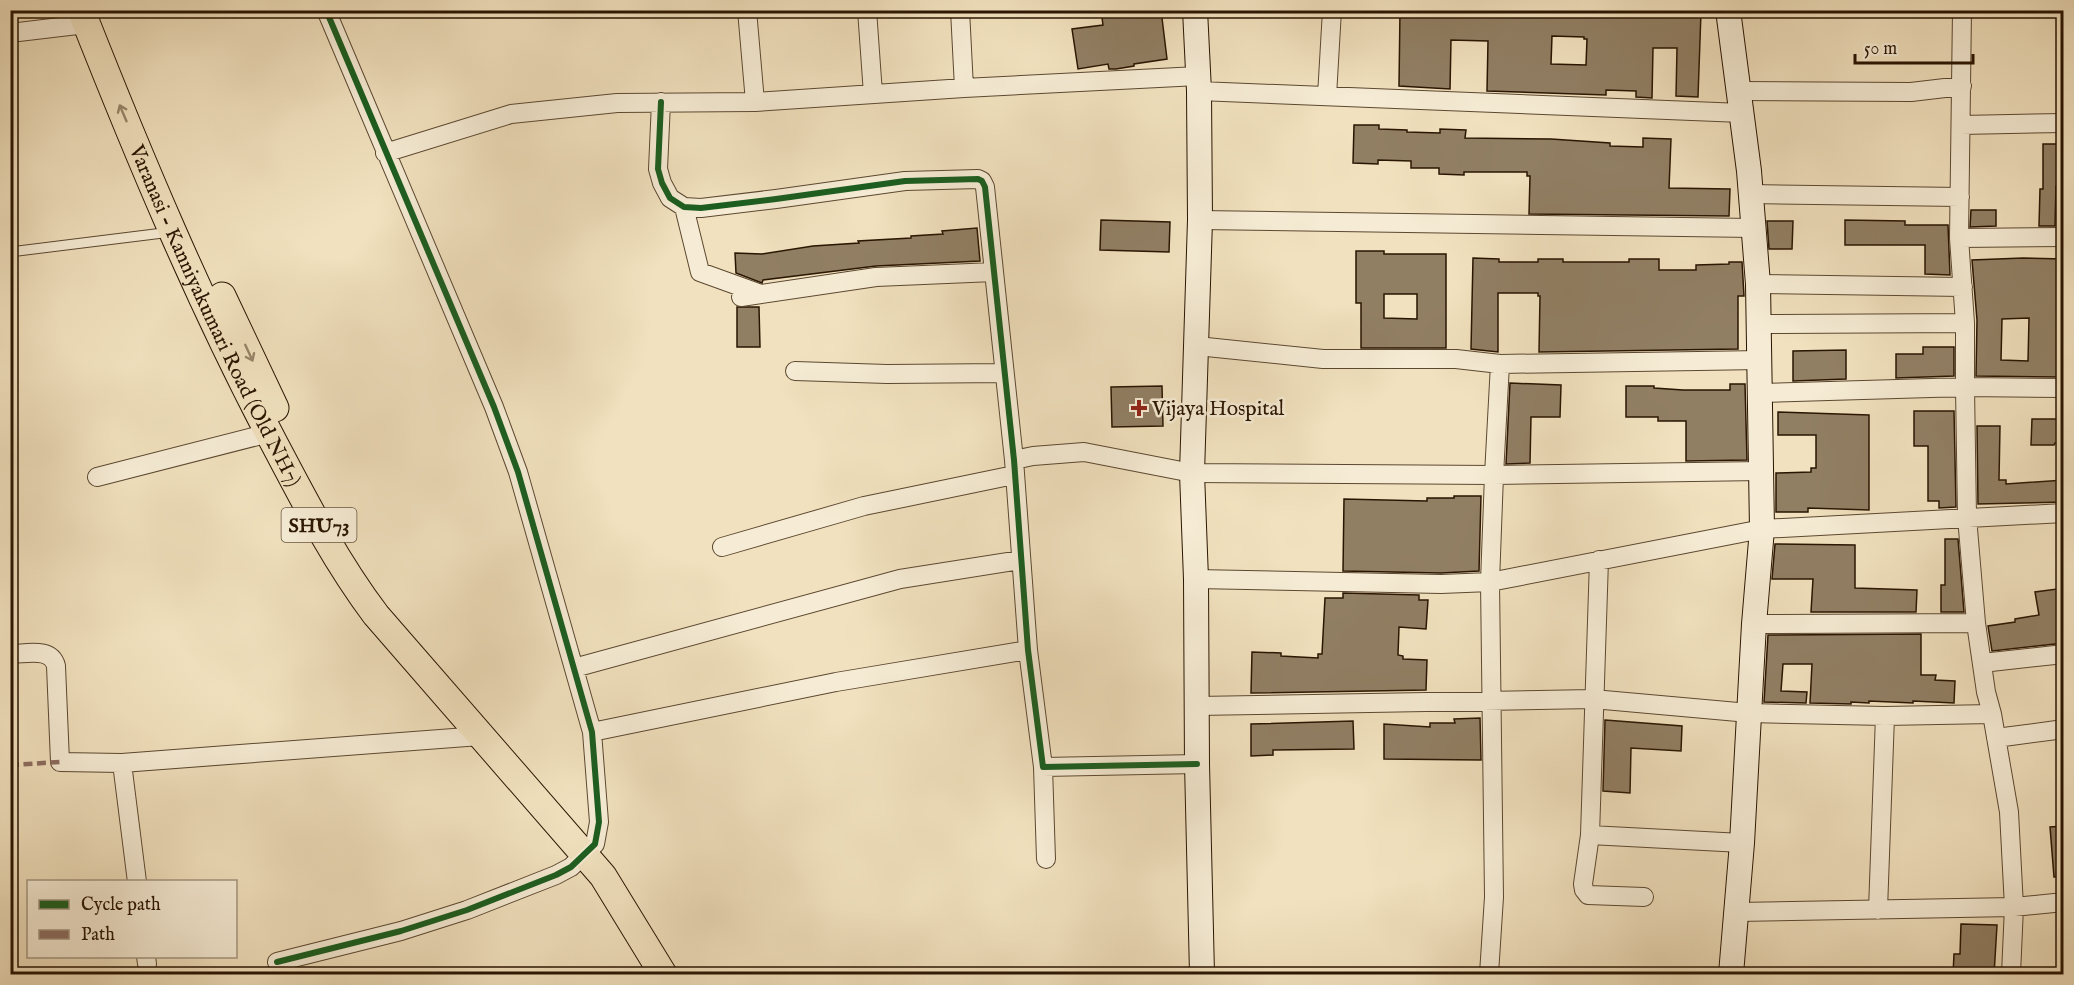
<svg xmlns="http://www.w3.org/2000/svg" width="2074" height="985" font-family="'IM FELL English',serif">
<rect width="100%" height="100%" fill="#f1e1be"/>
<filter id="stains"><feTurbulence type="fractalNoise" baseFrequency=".00333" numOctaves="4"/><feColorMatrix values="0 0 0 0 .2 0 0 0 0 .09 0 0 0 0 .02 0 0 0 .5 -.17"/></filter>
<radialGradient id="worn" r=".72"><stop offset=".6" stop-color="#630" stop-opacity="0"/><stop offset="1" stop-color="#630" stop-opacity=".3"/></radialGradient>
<!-- building -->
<path fill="#917f64" stroke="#2a1502" stroke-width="1.5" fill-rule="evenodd" d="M1101 10H1161L1167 59 1134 64V66L1116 69H1109L1108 64 1078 69 1072 29 1103 25Z
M1400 10H1640V14L1671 15V11L1701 12 1698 97 1676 96 1677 48H1653L1652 98 1636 97V91L1606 90V95L1487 91 1488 41 1451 40 1450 89 1399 86ZM1552 36 1584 37V39H1587L1586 65 1551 64Z
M1354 125H1379V129L1407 130V132L1440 133V129L1466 130 1465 138 1551 139 1610 143V146L1643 147V138L1671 139 1669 188 1730 189 1729 216 1529 214 1530 176H1527V172H1464V175L1439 174V168H1411V161L1378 160V164L1353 163Z
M2043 144H2064V186H2056L2055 226H2039L2040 189H2043Z
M1971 210H1996V226L1970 227Z
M1101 220 1170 222 1169 252 1100 250Z
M1845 220 1905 221V225H1948L1950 275 1925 274V245H1845Z
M1767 221H1793L1792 249H1769Z
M977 228 980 261 876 266 763 280 762 283 736 273 735 253 762 254 813 246 859 243 858 241 911 238V236L943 234 942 231Z
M1356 251H1384V254H1446V348H1361V303H1356ZM1384 294H1417V319L1384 318Z
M1473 258 1499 259V262H1538V259H1563V262H1629V259H1659V270H1696V265L1729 264V262H1742L1744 296H1738V349L1539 352 1540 296H1538V293H1498V352L1471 349Z
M2023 258 2064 259V377L1976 376 1977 320 1972 260ZM2029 318 2028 361 2001 360 2002 319Z
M737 307H759L760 347H737Z
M1923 347H1954V376L1896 378V354H1923Z
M1846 350V379L1793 381V351Z
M1510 383 1561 385 1560 417H1531L1530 463 1506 464Z
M1730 384H1745L1747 460 1686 461V421H1658V417H1626V386H1654V388L1683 390H1730Z
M1162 386 1163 426 1112 427 1111 387Z
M1914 411H1954L1956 507 1939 508V501H1928V446H1914Z
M1778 412 1869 415V510L1808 508V512H1776V473L1811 472V468H1816V435H1778Z
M2032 419H2064V443H2055L2054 445H2031Z
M1977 426H2000L1999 480H2006V484L2064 480V502L1978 504Z
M1454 496H1481L1479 571 1441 573 1343 571 1344 499 1427 501V498H1454Z
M1945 539H1958L1964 612H1941V585H1945Z
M1775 544 1855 545V588L1917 590 1916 612H1811L1813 579H1772Z
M2057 589 2064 643 1992 651 1988 626 2015 622V619L2039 615 2035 592Z
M1343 593 1419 595V600H1428L1426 629 1399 627 1398 655 1403 656V659L1427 660 1426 690 1251 693 1252 652 1281 653V656L1318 658V654H1322L1325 598H1343Z
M1921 634V675H1936L1935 680 1955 681 1954 703 1913 701V703L1869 701V703L1851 702V704L1810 703 1812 664H1783L1781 691 1807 692 1806 703 1764 702 1768 635Z
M1480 718 1481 760 1384 759V724L1430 727V723H1455L1454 719Z
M1605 720 1682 726 1681 751 1631 748 1630 793 1603 791Z
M1353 721 1354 749 1273 750V755L1251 756V724Z
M2064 826V876L2054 877 2050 827Z
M1961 924 1997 925 1994 975H1953L1954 954H1960Z"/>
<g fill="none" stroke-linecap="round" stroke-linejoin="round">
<!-- lane casing -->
<g stroke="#5c4831" stroke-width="11">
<path id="lane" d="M10 252 171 232"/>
</g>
<!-- street casing -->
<g stroke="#5c4831" stroke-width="20">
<path id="street" d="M747 10 755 102
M867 10 873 94
M960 10 964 88
M1962 10 1959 238 1965 323V387L1967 517 1976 623 1986 692 1992 714 2009 812 2014 907 2011 974
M10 33 86 24
M1199 91 1742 113
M1739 91 1911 92 1962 86
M1327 96 1332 10
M661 102 658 169 662 183 670 198 684 207 701 208 776 199 905 181 978 179 982 181 985 187 1014 460 1028 650 1043 767 1197 764
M1961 125 2064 123
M385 153 511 114 617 103 755 102 964 88 1198 76
M1750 194 1960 197
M684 207 700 272 758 293
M1200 220 1753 228
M1959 238 2064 237
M1758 284 1963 287
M741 297 876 277 994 272
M1760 324 1965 323
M1197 346 1323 359H1456L1500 364 1761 360
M1500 364 1494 475 1761 471
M795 371 887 374 1004 373
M1761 393 1965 387 2064 388
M1014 460 1033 456 1084 452 1192 473 1494 475 1490 582 1494 897 1489 974
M97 477 269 433
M722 547 864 506 1014 475
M1599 560 1590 835 1583 884 1584 890 1588 895 1644 897
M1196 579 1441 584 1490 582 1762 529 2064 513
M1754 624 1976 623
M10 654C27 654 51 647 56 666L60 762 122 763 480 736
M1982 663 2064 654
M574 668 900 579 1021 560
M1197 706 1593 699 1749 713 1885 716 1992 714
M592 732 836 682 1028 650
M1996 738 2064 729
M122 763 137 882
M1043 767 1046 859
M1590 835 1742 843
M1878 910 1885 716
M1737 912 2014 907 2064 902
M146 956 147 964
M277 962 401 931 467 910 556 875 571 867 595 844 599 822 592 732 518 472 494 407 326 10"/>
</g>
<!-- secondary casing -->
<g stroke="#2a1502" stroke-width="26">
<path id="secondary" d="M1195 10 1199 91 1200 220 1192 473 1196 579 1197 764 1202 974
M1728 10 1749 171 1758 284 1762 529 1754 624 1742 843 1731 974"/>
</g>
<!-- primary casing -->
<g stroke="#2a1502" stroke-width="29">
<g id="primary">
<path id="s1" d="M81 10C139 157 200 303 274 443 305 502 336 562 376 615L603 876 663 974"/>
<path d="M222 296 275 408"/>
</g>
</g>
<!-- lane -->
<use href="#lane" stroke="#f6ecd5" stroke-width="9"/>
<!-- street -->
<use href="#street" stroke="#f6ecd5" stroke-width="18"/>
<!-- secondary -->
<use href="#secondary" stroke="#f6ecd5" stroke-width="24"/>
<!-- primary -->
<use href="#primary" stroke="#f1e1be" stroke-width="27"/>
<!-- quiet -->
<path stroke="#8d6e63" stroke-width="4.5" stroke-dasharray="9 4.5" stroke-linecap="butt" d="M10 765 60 762"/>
<!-- cycleway casing -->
<g stroke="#f6ecd5" stroke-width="10">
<path id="cycleway" d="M661 102 658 169 662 183 670 198 684 207 701 208 776 199 905 181 978 179 982 181 985 187 1014 460 1028 650 1043 767 1197 764
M277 962 401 931 467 910 556 875 571 867 595 844 599 822 592 732 518 472 494 407 326 10"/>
</g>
<!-- cycleway -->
<use href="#cycleway" stroke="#1b5e20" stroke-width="6"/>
</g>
<!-- one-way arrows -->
<defs><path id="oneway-shaft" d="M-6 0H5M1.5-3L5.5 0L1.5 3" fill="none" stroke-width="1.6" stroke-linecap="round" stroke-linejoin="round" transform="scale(1.5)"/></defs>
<g stroke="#978569">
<use href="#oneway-shaft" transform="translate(123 113) rotate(-113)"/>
<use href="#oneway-shaft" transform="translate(249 353) rotate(65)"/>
</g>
<!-- markers -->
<path fill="#8f2418" stroke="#f6ecd5" stroke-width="2" d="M1136 399h6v6h6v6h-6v6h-6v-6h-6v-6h6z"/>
<g text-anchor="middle" stroke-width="5" stroke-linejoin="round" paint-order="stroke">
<!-- shield labels -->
<rect fill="#f6ecd5" stroke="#675641" stroke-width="1.5" x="281.5" y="508" width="75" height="34" rx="4.5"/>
<g font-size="20" font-weight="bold" fill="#2a1502">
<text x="319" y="532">SHU73</text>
</g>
<!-- street labels -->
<g font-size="21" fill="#2a1502" stroke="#f6ecd5">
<text dy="7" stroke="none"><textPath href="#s1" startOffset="334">Varanasi - Kanniyakumari Road (Old NH7)</textPath></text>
</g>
<!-- poi labels -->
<g font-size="21" fill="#2a1502" stroke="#f6ecd5" text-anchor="start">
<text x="1152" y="415">Vijaya Hospital</text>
</g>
</g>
<!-- margin -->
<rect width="2074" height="985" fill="none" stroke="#f1e1be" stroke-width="36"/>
<rect x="12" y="12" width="2050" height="961" fill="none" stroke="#2a1502" stroke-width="3"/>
<rect x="18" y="18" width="2038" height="949" fill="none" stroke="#2a1502" stroke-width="1.5"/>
<!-- legend -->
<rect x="27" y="880" width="210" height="78" fill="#f6ecd5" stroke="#a49681" stroke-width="1.5"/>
<rect x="39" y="900" width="30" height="9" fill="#1b5e20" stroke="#a49681" stroke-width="1.5"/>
<text x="81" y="910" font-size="18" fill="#2a1502">Cycle path</text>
<rect x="39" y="930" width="30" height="9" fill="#8d6e63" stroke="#a49681" stroke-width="1.5"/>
<text x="81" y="940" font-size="18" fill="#2a1502">Path</text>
<!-- scale -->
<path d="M1855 54v9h118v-9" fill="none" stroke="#2a1502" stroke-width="3"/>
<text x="1864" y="54" font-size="18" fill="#2a1502" stroke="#f6ecd5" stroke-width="4.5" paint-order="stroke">50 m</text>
<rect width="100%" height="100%" filter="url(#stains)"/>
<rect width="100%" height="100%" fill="url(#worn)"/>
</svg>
